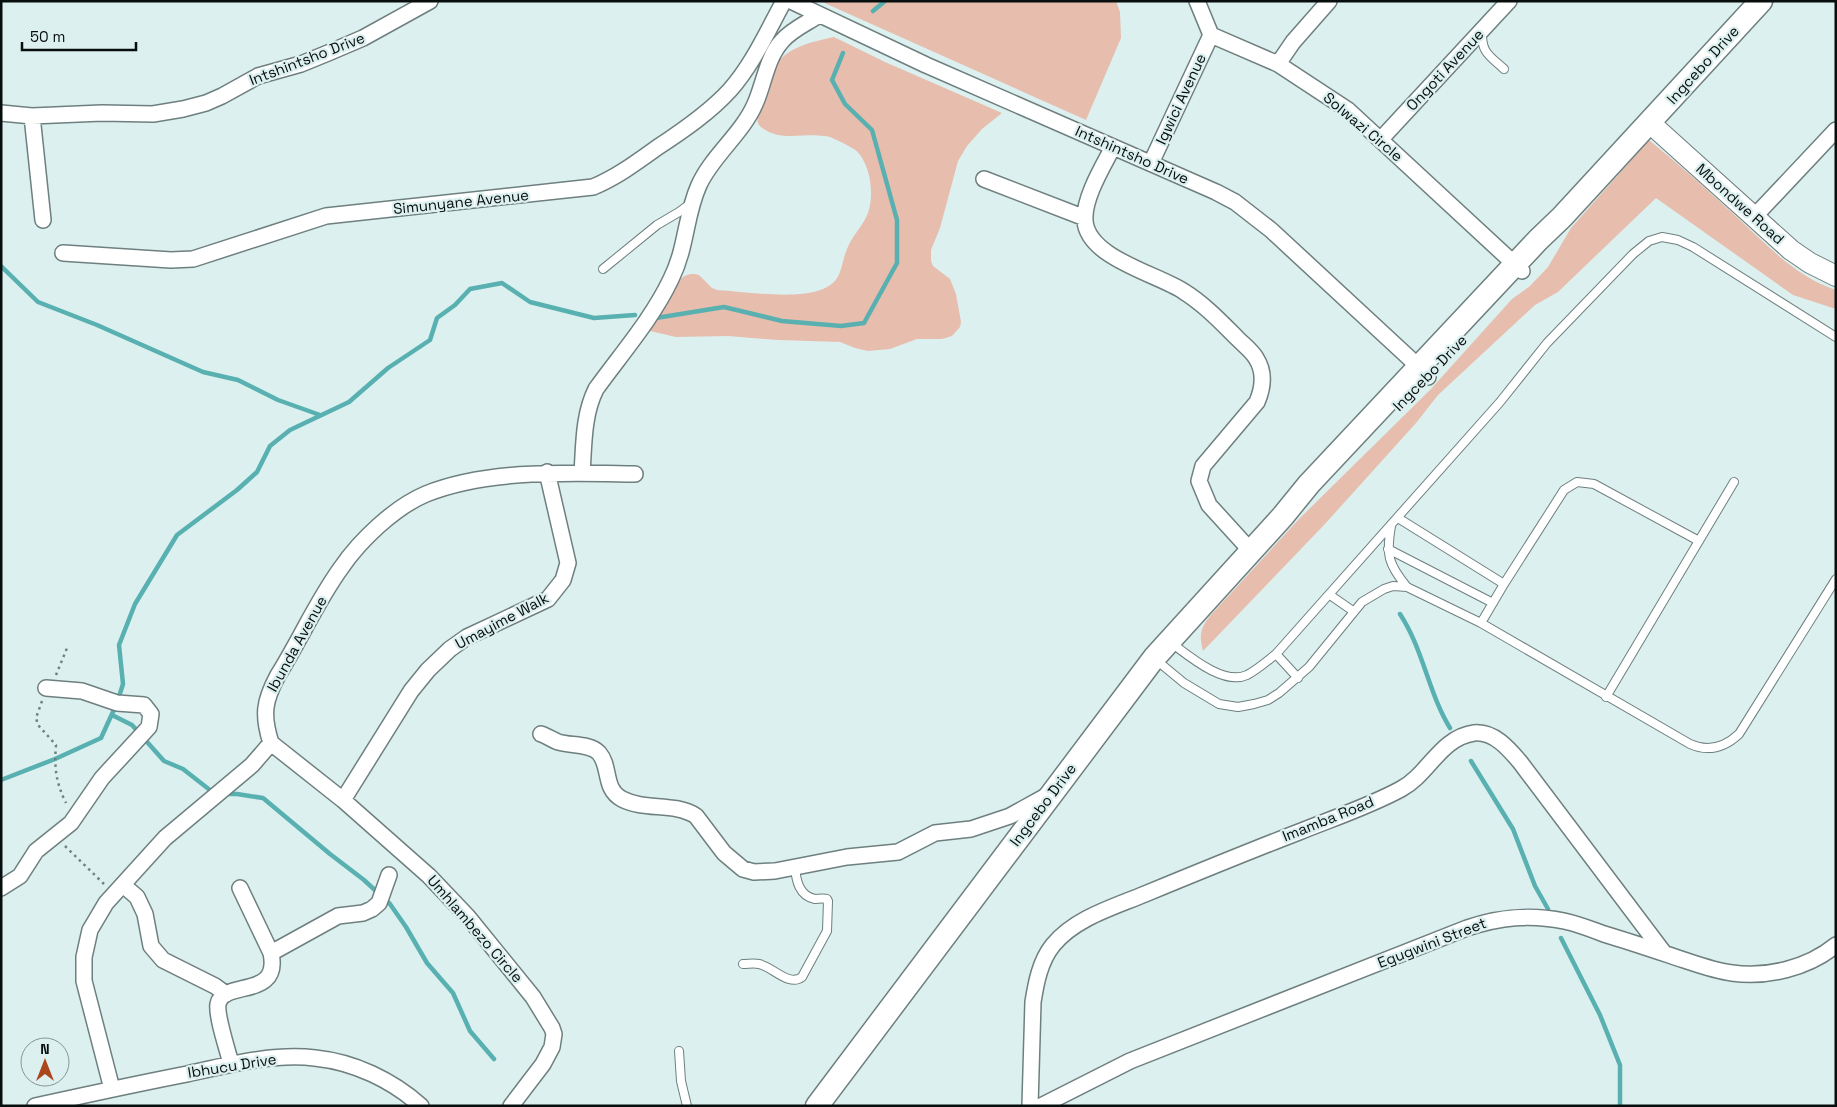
<svg xmlns="http://www.w3.org/2000/svg" width="1837" height="1107" font-family="'Space Grotesk',sans-serif">
<rect width="100%" height="100%" fill="#dcf0ef"/>
<!-- green -->
<path fill="#e7bdae" d="M820 1H1116L1120 12 1121 38 1086 120Z
M834 37 885 62 1002 113 982 129 967 146 958 161 940 228 931 250V261L933 266 950 279 956 294 961 322 960 327 952 336 942 339H917L890 349 868 351 855 348 840 342 778 340 728 336 676 337 650 331V327C654 321 660 314 664 307 673 294 677 269 699 275L712 288 717 290C747 292 796 300 823 289 843 281 840 266 847 249 852 236 863 226 868 213 874 196 871 169 860 155 857 150 850 147 845 144 838 141 831 136 824 136 803 133 779 142 761 127 753 120 761 111 764 103 767 95 767 85 770 77 780 48 807 43 834 37Z
M1649 140C1681 166 1711 193 1741 221 1770 248 1797 277 1836 290V309L1793 295 1656 198 1558 292 1535 305 1438 395 1416 423 1324 525 1203 651C1199 635 1200 629 1210 616L1299 519 1431 389 1512 299 1530 286 1548 267 1571 228Z"/>
<g fill="none" stroke-linecap="round" stroke-linejoin="round">
<!-- stream -->
<path stroke="#58b1b0" stroke-width="4.5" d="M873 11 885 1
M1 266 38 302 97 325 203 372 238 380 278 400 320 415
M656 318 724 307 782 321 841 326 864 323 897 263V220L872 130 845 104 832 80 843 53
M1400 614C1424 651 1428 692 1450 728
M112 715 132 725 164 761 183 769 215 794
M1471 761 1513 829 1535 886 1548 909
M1 780 55 759 101 738 117 703 123 684 119 645 135 604 177 535 237 490 257 472 270 446 290 430 349 402 388 368 430 340 437 318 455 305 470 289 502 283 530 302 594 318 635 315
M225 794H237L263 798 330 854 364 880 390 904 406 927 427 963 453 993 470 1031 494 1059
M1561 938 1600 1015 1620 1065V1106"/>
<!-- service casing -->
<g stroke="#6e7f7f" stroke-width="10">
<path id="service" d="M1482 31C1481 53 1490 56 1504 69
M603 269 657 225 679 212 690 204
M1398 518 1504 584
M1391 526C1386 555 1388 564 1407 587
M1388 549 1493 603
M1330 595 1353 611
M1481 623 1504 584 1564 490 1577 482 1594 484 1699 541
M1170 642C1188 655 1223 686 1247 675 1257 670 1267 661 1276 654L1500 402 1547 343 1633 254 1649 241 1662 237 1678 240 1693 247 1836 337
M1276 654 1298 678
M1155 659 1184 683 1219 704 1238 707 1254 704 1268 700 1279 693 1309 667 1362 602 1384 589 1393 586 1407 587 1481 623 1690 744C1708 752 1724 748 1739 734L1836 579
M1606 697 1734 482
M743 964C748 964 754 963 759 964 773 967 789 987 802 977L827 931 828 901 827 899C823 898 818 899 815 899 799 896 796 880 795 867
M679 1051 681 1081 687 1106"/>
</g>
<!-- minor casing -->
<g stroke="#6e7f7f" stroke-width="18">
<path id="minor" d="M791 1 926 65 1216 192 1235 202 1271 230 1419 367 1428 377
M1197 1 1211 35 1278 64 1348 110 1522 271
M1278 64 1293 42 1329 1
M1 113 32 116 102 113 153 114 183 109 206 103 222 96 258 76 301 64 328 53 363 38 430 1
M32 116 43 220
M1381 139 1509 1
M1113 147C1103 166 1083 199 1085 221 1088 258 1157 274 1183 291 1204 304 1221 322 1238 339 1244 345 1252 351 1256 358 1265 372 1263 388 1257 402L1203 466 1199 481 1209 505 1250 550
M1151 163 1211 35
M984 179 1085 218
M1754 217 1836 130
M63 253 171 260 193 259 326 216 593 187C617 177 637 162 658 147 684 130 710 112 730 90 753 64 768 30 784 1
M582 473C584 445 583 415 596 389 622 353 652 319 671 279 687 247 685 216 699 185 712 156 742 134 755 104 764 84 767 57 782 41 791 30 807 23 819 15
M541 734C547 736 553 740 558 742 570 746 590 743 599 753 611 767 603 789 622 799 645 811 674 802 696 816L724 853 743 869 754 872 775 871 847 857 898 852 935 833 971 829 1010 816 1048 795
M271 743C262 715 264 701 278 675 300 640 317 601 341 568 360 540 395 507 426 494 488 469 569 473 635 474
M271 743 343 800 429 876 468 917 533 997 552 1028 554 1034 552 1047 543 1064 511 1106
M343 800 411 691 428 670 450 649 467 637 548 599 563 580 568 563 547 472
M123 885 137 897 145 914 151 946 163 960 215 986 226 994
M1 888 20 876 36 851 71 823 102 778 149 727 151 714 144 705 117 703 82 691 46 688
M271 953 338 916 363 913 372 909 379 903 389 875
M231 1064C228 1051 216 1016 218 1004 223 979 281 1000 271 953L240 888
M112 1089 84 981V957L90 930 106 903 165 838 252 765 271 743
M35 1106C85 1095 136 1084 187 1074 228 1065 273 1053 315 1058 354 1062 392 1080 421 1106
M1030 1106 1033 1002C1036 983 1040 961 1053 945 1075 918 1114 907 1145 894 1196 873 1247 852 1299 832 1331 819 1370 806 1401 789 1429 774 1440 738 1474 733 1494 731 1509 749 1520 762L1664 953
M1041 1106 1130 1061 1467 928C1500 917 1530 914 1564 921 1578 924 1591 929 1604 934 1631 942 1657 951 1684 960 1699 965 1716 971 1732 973 1767 978 1808 968 1836 945"/>
</g>
<!-- tertiary casing -->
<g stroke="#6e7f7f" stroke-width="22">
<path id="tertiary" d="M1650 123 1791 250 1810 263 1836 276"/>
</g>
<!-- secondary casing -->
<g stroke="#6e7f7f" stroke-width="25">
<path id="secondary" d="M817 1106 1154 658 1283 516 1309 484 1538 240 1562 217 1761 1"/>
</g>
<!-- path -->
<path stroke="#738080" stroke-width="2.5" stroke-dasharray="2.5 4" stroke-linecap="butt" d="M56 675 67 648
M42 701 36 718 38 725 56 745C54 767 56 783 66 803
M65 846 104 884"/>
<!-- service -->
<use href="#service" stroke="#fff" stroke-width="8"/>
<!-- minor -->
<use href="#minor" stroke="#fff" stroke-width="15"/>
<!-- tertiary -->
<use href="#tertiary" stroke="#fff" stroke-width="20"/>
<!-- secondary -->
<use href="#secondary" stroke="#fff" stroke-width="22"/>
</g>
<g text-anchor="middle" stroke-width="4.5" stroke-linejoin="round" paint-order="stroke">
<!-- street labels -->
<g font-size="15" fill="#080e0e" stroke="#dcf0ef">
<text transform="translate(307 59) rotate(-21)" y="5">Intshintsho Drive</text>
<text transform="translate(1703 65) rotate(-48)" y="5">Ingcebo Drive</text>
<text transform="translate(1445 70) rotate(-47)" y="5">Ongoti Avenue</text>
<text transform="translate(1181 99) rotate(-65)" y="5">Igwici Avenue</text>
<text transform="translate(1363 127) rotate(40)" y="5">Solwazi Circle</text>
<text transform="translate(1132 155) rotate(24)" y="5">Intshintsho Drive</text>
<text transform="translate(461 202) rotate(-6)" y="5">Simunyane Avenue</text>
<text transform="translate(1740 204) rotate(42)" y="5">Mbondwe Road</text>
<text transform="translate(1430 373) rotate(-46)" y="5">Ingcebo Drive</text>
<text transform="translate(502 621) rotate(-28)" y="5">Umayime Walk</text>
<text transform="translate(297 644) rotate(-61)" y="5">Ibunda Avenue</text>
<text transform="translate(1043 805) rotate(-53)" y="5">Ingcebo Drive</text>
<text transform="translate(1328 819) rotate(-22)" y="5">Imamba Road</text>
<text transform="translate(475 929) rotate(49)" y="5">Umhlambezo Circle</text>
<text transform="translate(1432 943) rotate(-21)" y="5">Egugwini Street</text>
<text transform="translate(232 1066) rotate(-9)" y="5">Ibhucu Drive</text>
</g>
</g>
<!-- border -->
<rect width="1837" height="1107" fill="none" stroke="#080e0e" stroke-width="5"/>
<!-- north arrow -->
<g transform="translate(45 1062)"><circle r="24" fill="#dcf0ef" stroke="#879695"/>
<path d="M0-4L9 19L0 12L-9 19Z" fill="#ac461c"/>
<text y="-8" font-size="14" font-weight="bold" text-anchor="middle" fill="#080e0e">N</text>
</g>
<!-- scale -->
<path d="M22 42v8h114v-8" fill="none" stroke="#080e0e" stroke-width="2.5"/>
<text x="30" y="42" font-size="15" fill="#080e0e" stroke="#dcf0ef" stroke-width="4" paint-order="stroke">50 m</text>
</svg>
